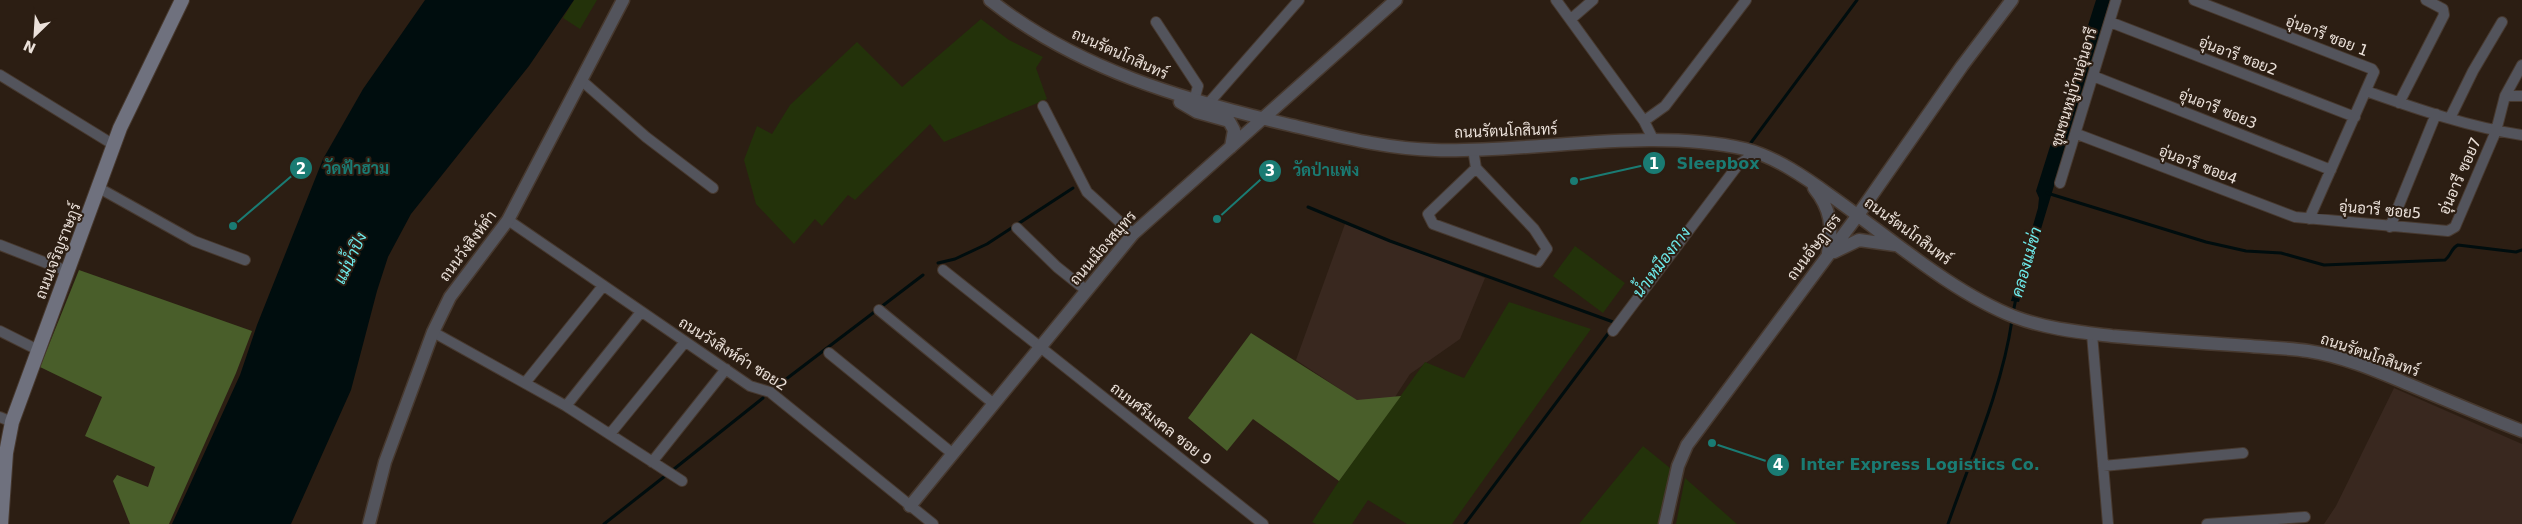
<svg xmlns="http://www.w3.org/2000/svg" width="2522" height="524" font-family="'DejaVu Sans',Sarabun,sans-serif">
<rect width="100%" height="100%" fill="#2c1e13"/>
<!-- industrial -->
<path fill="#39281f" d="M1345 224 1485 278 1460 339 1410 374 1382 417 1296 360Z
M2394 388 2522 444V524H2324L2336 506Z"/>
<!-- green -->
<path fill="#23320a" d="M574 0H597L580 29 563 18Z
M981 19 1009 40 1043 57 1036 68 1047 99 944 142 930 124 855 200 848 195 822 226 815 219 794 244 756 204 744 160 757 126 772 134 790 105 857 42 902 87Z
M1575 246 1625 283 1603 313 1553 276Z
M1509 302 1591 329 1452 524H1407L1368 500 1352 524H1316L1312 522 1339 481 1425 362 1464 378Z
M1643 446 1670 468 1660 524H1579Z
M1685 478 1737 524H1676Z"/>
<!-- forest -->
<path fill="#495e2a" d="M79 270 252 331 236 373 169 524H130L113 481 117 475 148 487 155 467 85 436 102 397 40 367Z
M1251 333 1357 400 1401 396 1339 481 1253 419 1227 451 1188 418Z"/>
<!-- water -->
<path fill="#000d0e" d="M425 0H574L529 66 411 214 388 257 377 291 351 390 291 524H172L240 375 257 325 323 159 363 89Z
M2096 0H2110L2019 302 2011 301 2038 208 2039 198 2036 191Z"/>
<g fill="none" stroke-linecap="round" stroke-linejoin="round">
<!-- stream -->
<path stroke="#000d0e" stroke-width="3" d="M1747 148 1857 0
M2047 193 2206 242 2246 251 2281 253 2324 265 2445 260C2451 256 2451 248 2458 245L2516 252 2522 250
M1308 207 1390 241 1616 323
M938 263 955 259 987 244 1073 188
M2013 313 2016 298
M777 386 923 275
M674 469 763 398
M604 524 665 476
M1465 524 1610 331
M1948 524C1971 458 2002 389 2012 320"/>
<!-- minor casing -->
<g stroke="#47392f" stroke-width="12">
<path id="minor" d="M1556 0 1644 121 1654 141
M2194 0 2372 69 2374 72 2309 219
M1571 19 1593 0
M1156 22 1198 86 1194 101
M2110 22 2355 117
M0 75 114 145
M2093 76 2331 170
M581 80 646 137 713 188
M2366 91C2417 109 2469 127 2522 135
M2505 96H2522
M2399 103 2444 15 2443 9 2426 0
M1207 105 1299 0
M1043 106 1087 192 1133 234
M2450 118 2473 71 2502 22
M1644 121 1665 106 1746 0
M2077 134 2295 217 2448 231 2455 227 2496 131 2505 96 2522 65
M1473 149 1476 168 1534 229 1547 249 1538 262 1433 224 1428 214 1476 168
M2060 183 2116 0
M99 188 194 241 245 260
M508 220 750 386 770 392 933 524
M2390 227 2436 114
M1017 228 1057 267 1087 291
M0 245 67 271
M943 270 1263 524
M879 310 994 404
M0 331 38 350
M1613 331 1738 165 1756 153
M433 332 566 406 682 481
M2092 334 2108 524
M829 353 953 454
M525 383 603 286
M566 406 641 312
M0 417 12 422
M610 434 685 342
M652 462 726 369
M2103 466 2243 453
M2207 524 2305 517"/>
</g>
<!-- tertiary casing -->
<g stroke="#47392f" stroke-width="15">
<path id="tertiary" d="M990 0C1077 69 1184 100 1290 125 1338 136 1386 149 1435 150 1535 153 1647 127 1745 149 1776 157 1806 178 1831 196 1888 236 1951 292 2015 317 2047 329 2079 332 2112 336 2158 340 2204 343 2250 346 2269 348 2289 348 2308 351 2342 356 2377 371 2408 384 2446 400 2484 416 2522 431
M1180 102 1197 112 1229 121 1234 130 1231 147
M1814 188C1831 209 1833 227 1828 253
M1834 252 1859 240 1895 245
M910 506 1133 234 1396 0
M369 524 385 462 433 332 450 297 508 220 623 0
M1665 524 1678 466 1687 445 1858 215 1962 66 2012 0"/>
</g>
<!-- secondary casing -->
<g stroke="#47392f" stroke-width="16">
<path id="secondary" d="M1 524 6 453 12 422 120 128 182 0"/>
</g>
<!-- minor -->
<use href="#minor" stroke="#53545c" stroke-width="10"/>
<!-- tertiary -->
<use href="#tertiary" stroke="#53545c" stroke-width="12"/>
<!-- secondary -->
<use href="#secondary" stroke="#6f717e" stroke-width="14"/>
</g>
<g text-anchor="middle" stroke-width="4" stroke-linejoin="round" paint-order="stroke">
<!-- street labels -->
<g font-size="15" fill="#ebe1da" stroke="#2c1e13">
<text transform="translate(2327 36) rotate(21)" y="5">อุ่นอารี ซอย 1</text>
<text transform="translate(1120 54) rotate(24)" y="5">ถนนรัตนโกสินทร์</text>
<text transform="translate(2238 56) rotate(21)" y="5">อุ่นอารี ซอย2</text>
<text transform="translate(2074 87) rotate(-73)" y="5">ชุมชนหมู่บ้านอุ่นอารี</text>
<text transform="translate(2218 109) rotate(22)" y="5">อุ่นอารี ซอย3</text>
<text transform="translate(1506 131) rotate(-2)" y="5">ถนนรัตนโกสินทร์</text>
<text transform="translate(2198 165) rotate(21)" y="5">อุ่นอารี ซอย4</text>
<text transform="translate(2460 176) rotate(-66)" y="5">อุ่นอารี ซอย7</text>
<text transform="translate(2380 210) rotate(5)" y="5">อุ่นอารี ซอย5</text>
<text transform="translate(1908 231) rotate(36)" y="5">ถนนรัตนโกสินทร์</text>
<text transform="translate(468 246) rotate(-53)" y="5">ถนนวังสิงห์คำ</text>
<text transform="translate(1814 247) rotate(-53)" y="5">ถนนอัษฎาธร</text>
<text transform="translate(1103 248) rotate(-49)" y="5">ถนนเมืองสมุทร</text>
<text transform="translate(58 251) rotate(-69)" y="5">ถนนเจริญราษฎร์</text>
<text transform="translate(733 354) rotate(32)" y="5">ถนนวังสิงห์คำ ซอย2</text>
<text transform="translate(2370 355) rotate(19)" y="5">ถนนรัตนโกสินทร์</text>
<text transform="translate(1161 424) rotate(38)" y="5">ถนนศรีมงคล ซอย 9</text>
</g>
<!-- water labels -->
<g font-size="16" font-style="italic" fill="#6eebec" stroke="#2c1e13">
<text transform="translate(350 258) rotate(-65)" y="6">แม่น้ำปิง</text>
<text transform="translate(1661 262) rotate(-53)" y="6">น้ำเหมืองกาง</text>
<text transform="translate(2026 262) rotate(-74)" y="6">คลองแม่ข่า</text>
</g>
</g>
<!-- callouts -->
<path fill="none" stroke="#1a7b73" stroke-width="2" d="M1574 181L1654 163M233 226L301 168M1217 219L1270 171M1712 443L1778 465"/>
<g fill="#1a7b73" stroke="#2c1e13" stroke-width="2">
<circle cx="1574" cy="181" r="5"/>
<circle cx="233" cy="226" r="5"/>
<circle cx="1217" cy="219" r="5"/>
<circle cx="1712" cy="443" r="5"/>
<circle cx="1654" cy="163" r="12"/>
<circle cx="301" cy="168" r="12"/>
<circle cx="1270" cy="171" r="12"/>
<circle cx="1778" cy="465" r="12"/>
</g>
<g font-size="15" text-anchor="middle" font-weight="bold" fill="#fff">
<text x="1654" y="169">1</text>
<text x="301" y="174">2</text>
<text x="1270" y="176">3</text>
<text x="1778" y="470">4</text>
</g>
<g font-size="16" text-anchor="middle" font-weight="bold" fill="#1a7b73" stroke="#2c1e13" stroke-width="4" stroke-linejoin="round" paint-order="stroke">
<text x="1718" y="169">Sleepbox</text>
<text x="356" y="174">วัดฟ้าฮ่าม</text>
<text x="1326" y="176">วัดป่าแพ่ง</text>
<text x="1920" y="470">Inter Express Logistics Co.</text>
</g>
<!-- north arrow -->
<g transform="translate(35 35) rotate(205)" stroke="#2c1e13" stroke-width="4" paint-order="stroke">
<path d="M0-4L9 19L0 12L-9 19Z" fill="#ebe1da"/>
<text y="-8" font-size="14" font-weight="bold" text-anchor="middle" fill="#ebe1da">N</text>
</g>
</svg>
